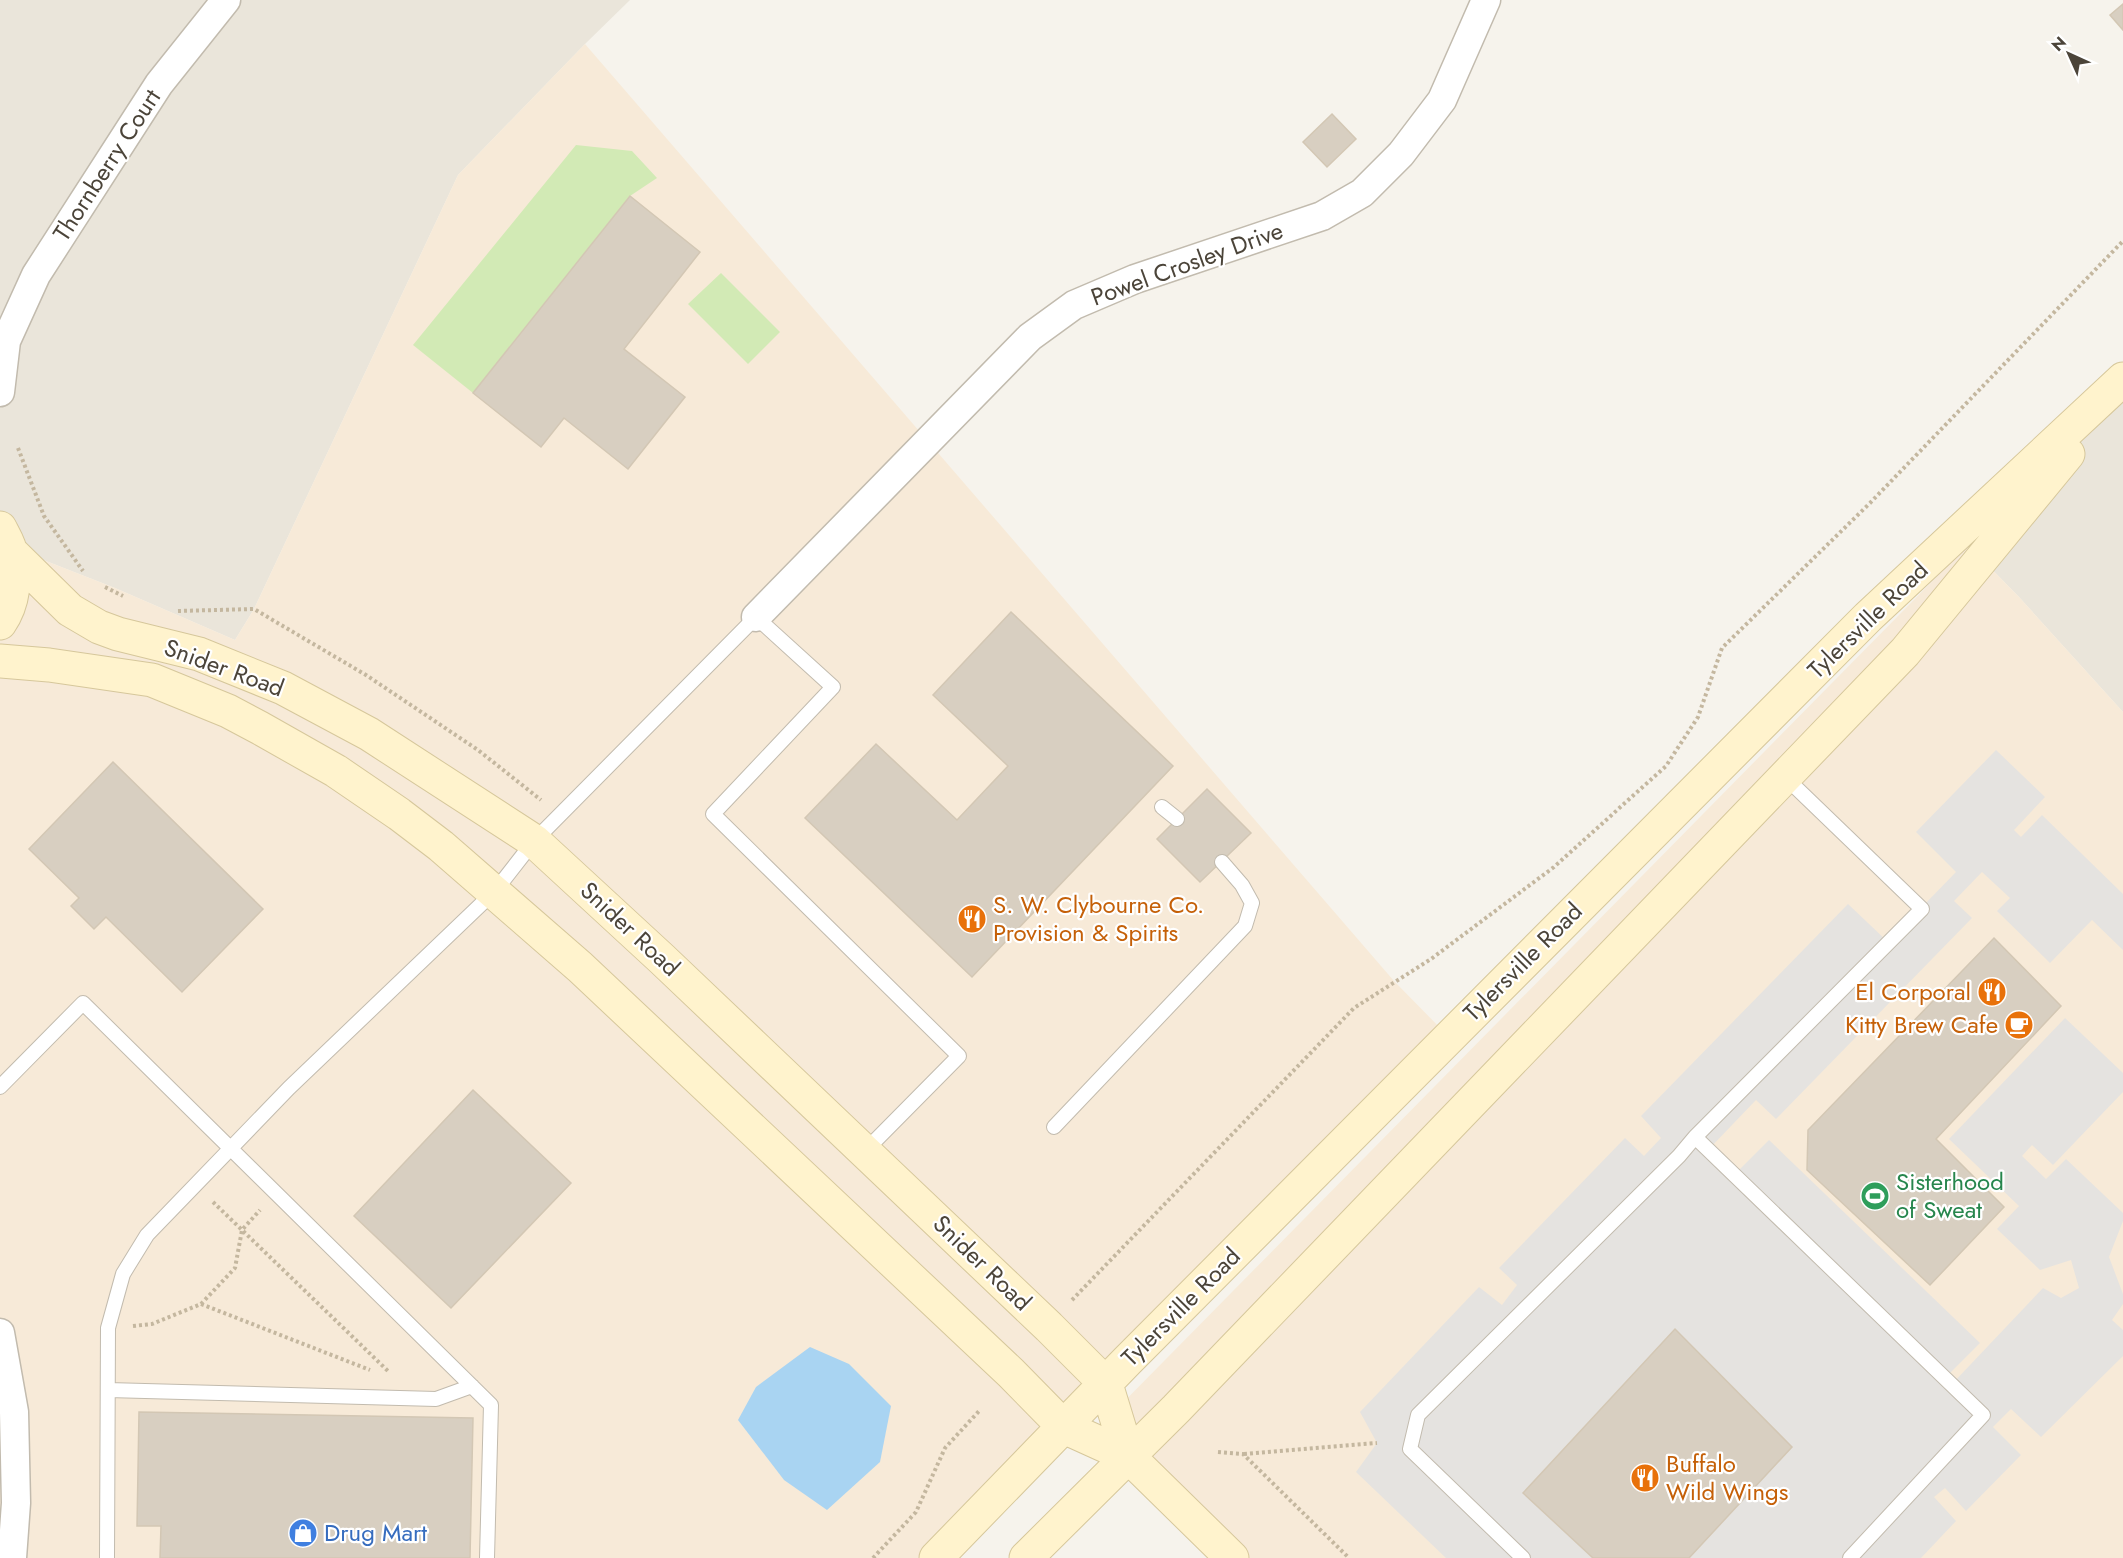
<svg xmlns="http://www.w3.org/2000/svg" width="2123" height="1558" font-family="Jost,sans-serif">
<rect width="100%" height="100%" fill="#f6f3ec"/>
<!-- residential -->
<path fill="#eae5da" d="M0 0H630L585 44 458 175 254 609 235 640 115 588 0 543Z
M2123 383V712L2019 597 1968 545Z"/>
<!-- commercial -->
<path fill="#f7ead8" d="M585 44 1394 981 1449 1037 941 1558H0V543L115 588 235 640 254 609 458 175Z
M1968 545 2019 597 2123 712V1558H1232L1098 1428Z"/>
<!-- green -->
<path fill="#d2eab5" d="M576 145 632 151 657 178 630 196 473 393 413 345Z
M721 273 780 332 748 364 688 304Z"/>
<!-- parking -->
<path fill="#e5e3e0" d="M1996 750 2045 797 2014 830 2021 837 2042 815 2123 894V950L2092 920 2050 963 1997 911 2010 898 1982 872 1954 901 1972 918 1776 1119 1756 1100 1709 1149 1735 1174 1769 1140 1980 1343 1945 1378 1952 1384 2043 1288 2061 1298 2079 1288 2071 1260 2040 1270 1997 1229 2019 1206 1949 1139 2065 1018 2123 1073V1092L2053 1165 2032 1145 2022 1156 2046 1179 2066 1159 2123 1213V1221L2109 1257 2123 1294V1304L2112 1320 2123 1330V1356L2041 1437 2011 1409 1993 1427 2021 1455 1966 1511 1945 1488 1934 1497 1956 1521 1921 1558H1446L1356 1472 1377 1443 1360 1412 1479 1287 1502 1305 1517 1285 1499 1268 1625 1138 1644 1156 1661 1138 1641 1116 1848 904 1888 942 1956 872 1916 832Z"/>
<!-- water -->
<path fill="#a9d4f2" d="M810 1347 849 1364 891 1406 880 1462 827 1510 784 1480 738 1420 756 1387Z"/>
<!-- building -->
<path fill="#d8cfc1" stroke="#d3c7b4" stroke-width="1.5" d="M2123 4V30L2110 15Z
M1332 114 1356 139 1327 167 1303 142Z
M630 196 700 252 624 349 685 397 628 469 564 418 541 447 473 393Z
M1011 612 1173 766 972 977 805 818 876 744 957 820 1008 766 933 695Z
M113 762 263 909 182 992 106 917 94 929 71 906 79 898 29 849Z
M1207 789 1251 833 1200 882 1157 839Z
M1994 938 2061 1006 1936 1139 2004 1207 1930 1285 1807 1170 1808 1130Z
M473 1090 571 1183 451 1308 354 1216Z
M1675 1329 1792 1447 1689 1558H1593L1523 1493Z
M139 1412 473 1418 470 1558H160L161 1526H137Z"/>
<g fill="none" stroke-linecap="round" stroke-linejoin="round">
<!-- lane casing -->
<g stroke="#c2bbae" stroke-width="16">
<path id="lane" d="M1162 807 1177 819
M0 1087 83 1003 491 1405 487 1558
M1054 1127 1245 926 1252 903 1242 885 1222 862
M1695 1137 1922 909 1785 777
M108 1390 436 1399 472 1386
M107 1558 108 1328 123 1274 147 1235 289 1088 495 891 534 841 756 617 833 687 713 814 959 1056 865 1151
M1523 1558 1410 1449 1418 1415 1679 1156 1695 1137 1983 1415 1850 1558"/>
</g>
<!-- street casing -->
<g stroke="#c2bbae" stroke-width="31">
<path id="street" d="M0 349 6 341 36 275 159 84 226 0
M0 392 6 341
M756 617 1030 337 1074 305 1135 279 1322 216 1362 193 1401 154 1442 100 1486 0
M0 1333 14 1412 16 1503 12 1558"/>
</g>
<!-- secondary casing -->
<g stroke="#d6c79b" stroke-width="35">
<path id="secondary" d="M0 528C4 536 10 545 11 554 16 577 14 603 0 623
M11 552 70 610 99 627 118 634 199 654 283 688 369 734 534 841 662 959 1049 1327 1106 1384 1128 1456
M0 661 49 665 152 680 228 711 260 728 336 771 399 814 441 846 580 967 1011 1373 1064 1427 1128 1456 1232 1558
M936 1558 1127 1361 1868 617 2123 379
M1026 1558 1176 1409 1905 652 2068 454"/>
</g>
<!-- path -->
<path stroke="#c4b79f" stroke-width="4" stroke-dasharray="3 3" stroke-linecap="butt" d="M18 448 44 516 83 571
M105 587 123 596
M178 611 254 609 366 675 478 750 541 800
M213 1202 389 1372
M1072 1300 1354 1008 1431 959 1554 867 1666 766 1698 717 1722 648 1870 503 2123 241
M201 1304 370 1370
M133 1326 152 1324 201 1304 235 1268 242 1230 260 1210
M1218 1452 1243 1454 1349 1558
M1244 1454 1377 1443
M873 1558 916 1512 945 1448 980 1410"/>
<!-- lane -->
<use href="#lane" stroke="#fff" stroke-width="14"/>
<!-- street -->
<use href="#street" stroke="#fff" stroke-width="28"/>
<!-- secondary -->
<use href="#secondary" stroke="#fff3cd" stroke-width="33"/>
</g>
<!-- icons -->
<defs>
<g id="restaurant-disc" transform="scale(1.5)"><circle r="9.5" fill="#e8710a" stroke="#fff"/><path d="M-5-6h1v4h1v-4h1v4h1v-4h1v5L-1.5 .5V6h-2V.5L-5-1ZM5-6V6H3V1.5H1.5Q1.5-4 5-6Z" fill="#fff"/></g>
<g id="cafe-disc" transform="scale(1.5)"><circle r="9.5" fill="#e8710a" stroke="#fff"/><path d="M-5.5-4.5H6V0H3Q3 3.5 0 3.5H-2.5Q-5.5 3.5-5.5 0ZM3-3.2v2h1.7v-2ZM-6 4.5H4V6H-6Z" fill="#fff"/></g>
<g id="stadium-disc" transform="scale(1.5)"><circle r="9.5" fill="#2e9e5b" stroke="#fff"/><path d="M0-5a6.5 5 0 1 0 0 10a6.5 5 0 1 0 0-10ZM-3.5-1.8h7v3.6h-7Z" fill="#fff"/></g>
<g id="shop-disc" transform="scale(1.5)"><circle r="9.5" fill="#3f7fe0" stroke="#fff"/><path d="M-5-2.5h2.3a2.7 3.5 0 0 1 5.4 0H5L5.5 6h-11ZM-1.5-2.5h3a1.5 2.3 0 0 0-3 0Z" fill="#fff"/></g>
</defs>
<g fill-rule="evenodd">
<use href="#restaurant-disc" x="972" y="919"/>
<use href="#restaurant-disc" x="1992" y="992"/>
<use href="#cafe-disc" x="2019" y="1025"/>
<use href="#stadium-disc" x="1875" y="1196"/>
<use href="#restaurant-disc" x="1645" y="1478"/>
<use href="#shop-disc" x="303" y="1533"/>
</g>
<g text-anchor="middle" stroke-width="4.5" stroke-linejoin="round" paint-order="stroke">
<!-- street labels -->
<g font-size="24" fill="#4b4439" stroke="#fff">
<text transform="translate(107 165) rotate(-57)" y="8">Thornberry Court</text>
<text transform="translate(1187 264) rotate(-20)" y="8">Powel Crosley Drive</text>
<text transform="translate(1868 620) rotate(-44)" y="8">Tylersville Road</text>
<text transform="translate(224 668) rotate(20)" y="8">Snider Road</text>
<text transform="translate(630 929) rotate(43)" y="8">Snider Road</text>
<text transform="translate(1523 962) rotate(-45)" y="8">Tylersville Road</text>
<text transform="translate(982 1263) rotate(44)" y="8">Snider Road</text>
<text transform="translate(1181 1307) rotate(-45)" y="8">Tylersville Road</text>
</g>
<!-- food labels -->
<g font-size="24" fill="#c56008" stroke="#fff" text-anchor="start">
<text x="993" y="913">S. W. Clybourne Co.<tspan x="993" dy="28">Provision &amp; Spirits</tspan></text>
<text x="1971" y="1000" text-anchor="end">El Corporal</text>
<text x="1998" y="1033" text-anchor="end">Kitty Brew Cafe</text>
<text x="1666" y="1472">Buffalo<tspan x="1666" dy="28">Wild Wings</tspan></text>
</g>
<!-- leisure labels -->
<g font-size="24" fill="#27864d" stroke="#fff" text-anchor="start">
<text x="1896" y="1190">Sisterhood<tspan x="1896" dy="28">of Sweat</tspan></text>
</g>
<!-- shop labels -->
<g font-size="24" fill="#366cbe" stroke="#fff" text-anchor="start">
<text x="324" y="1541">Drug Mart</text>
</g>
</g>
<!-- north arrow -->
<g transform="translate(2069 54) rotate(315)" stroke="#ffffff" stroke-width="4.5" paint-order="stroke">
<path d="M0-4.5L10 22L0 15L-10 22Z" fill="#4b4439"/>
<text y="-9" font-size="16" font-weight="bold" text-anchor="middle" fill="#4b4439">N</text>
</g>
</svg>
